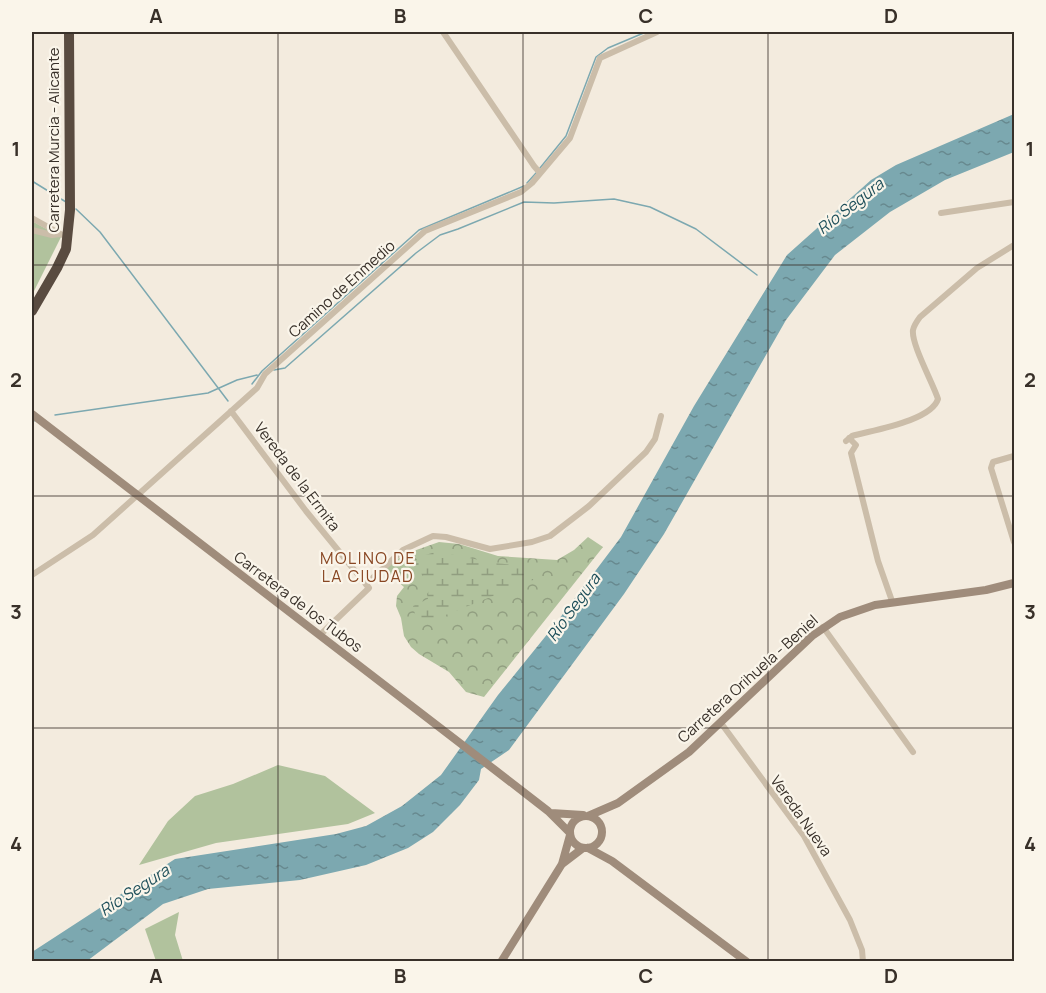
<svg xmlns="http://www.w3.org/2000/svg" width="1046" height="993" font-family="Manrope,sans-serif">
<defs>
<pattern id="forest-crowns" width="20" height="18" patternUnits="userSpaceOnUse" patternTransform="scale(1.5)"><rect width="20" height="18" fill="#b1c29d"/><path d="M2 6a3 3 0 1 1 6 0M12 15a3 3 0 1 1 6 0" fill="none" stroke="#919e80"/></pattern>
<pattern id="wetland-marsh" width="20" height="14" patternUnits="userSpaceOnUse" patternTransform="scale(1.5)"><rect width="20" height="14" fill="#b1c29d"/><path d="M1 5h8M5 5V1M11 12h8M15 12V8" fill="none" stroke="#919e80"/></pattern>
<pattern id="water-ripples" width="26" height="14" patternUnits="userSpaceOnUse" patternTransform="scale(1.5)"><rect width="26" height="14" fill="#7ca8b0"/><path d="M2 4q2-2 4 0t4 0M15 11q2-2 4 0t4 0" fill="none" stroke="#67898f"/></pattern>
</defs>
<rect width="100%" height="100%" fill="#f3ebde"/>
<!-- grass -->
<path fill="#b1c29d" d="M32 221 61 237 32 295Z
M278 765 325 776 375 813 348 824 216 843 139 865 168 821 195 796 233 784Z
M179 912 175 935 183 961H156L145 929Z"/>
<!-- forest -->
<path fill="url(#forest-crowns)" d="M588 537 603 547 484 697 466 692 449 672 419 654 411 647 404 636 401 618 396 606 397 596 404 587 383 569 405 554 439 542 459 544 498 556 557 560 574 550Z"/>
<!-- wetland -->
<path fill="url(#wetland-marsh)" d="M440 552 494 563 536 567V575L533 580 418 626 413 606 428 599 427 594 434 584 417 571 410 576C409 559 426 553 440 552Z"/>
<!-- water -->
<path fill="url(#water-ripples)" d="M1014 114V152L945 180 890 212 835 255 786 320 664 534 624 594 509 750 481 769 479 780 460 805 433 832 408 848 366 865 300 880 208 889 163 904 87 961 32 962V952L175 859 336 834 366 826 402 806 441 775 498 695 553 627 621 537 694 406 787 255 871 180 896 165Z"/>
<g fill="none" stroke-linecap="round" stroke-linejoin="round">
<!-- stream -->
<path stroke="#7ca8b0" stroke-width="1.5" d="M540 168 566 136 596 57 608 48 646 32
M32 181 66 202
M527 183 536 173
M76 209 100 232 228 401
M274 370 285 368 416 253 440 235 458 229 524 202 554 203 614 199 650 207 696 229 757 275
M252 384 262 371 419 230 524 186
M55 415 208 393 237 380 257 375
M32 422 34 421"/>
<!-- street -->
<path stroke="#cbbda9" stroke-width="6" d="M443 32 534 166 540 173
M941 213 1014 202
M32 218 68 238
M32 230 52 235 60 234
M231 411 306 511 369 588 320 635
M849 438 856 445 851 453 878 561 892 601
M846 441 852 436C873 430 931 421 938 399 933 383 911 344 913 330 914 325 917 321 920 317L977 268 1014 245
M1014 456 993 462 991 468 1014 542
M32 575 93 535 257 388 265 374 425 231 521 192 532 183 570 138 600 58 657 32
M366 584 403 550 433 536 446 537 490 549 532 542 550 536 589 506 646 452 655 439 661 416
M823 627 913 752
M721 723 804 836 850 920 862 950 863 962"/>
<!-- secondary -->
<path stroke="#9f8c7b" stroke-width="8" d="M32 414 495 770 548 811 570 833
M551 813 583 815
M570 832a16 16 0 1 1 32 0a16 16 0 1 1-32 0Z
M588 816 618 803 689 752 812 636 840 617 875 605 986 590 1014 583
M588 848 612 861 747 962
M562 864 583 848
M501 962 562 864 570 835"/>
<!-- highway -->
<path stroke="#594b40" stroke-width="10" d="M32 311 57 268 66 249 70 210 69 32"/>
</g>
<!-- grid -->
<path fill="none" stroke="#383029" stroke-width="1.5" stroke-opacity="0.55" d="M278 32V962M523 32V962M768 32V962M32 265H1014M32 496H1014M32 728H1014"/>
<g text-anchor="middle" stroke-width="4.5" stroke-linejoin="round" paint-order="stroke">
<!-- street labels -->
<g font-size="15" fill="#383029" stroke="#faf5ea">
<text transform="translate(54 140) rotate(-90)" y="5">Carretera Murcia - Alicante</text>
<text transform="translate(342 289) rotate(-42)" y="5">Camino de Enmedio</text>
<text transform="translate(297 477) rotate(53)" y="5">Vereda de la Ermita</text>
<text transform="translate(298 602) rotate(37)" y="5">Carretera de los Tubos</text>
<text transform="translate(748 679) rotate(-42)" y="5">Carretera Orihuela - Beniel</text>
<text transform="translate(801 816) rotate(55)" y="5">Vereda Nueva</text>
</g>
<!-- water labels -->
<g font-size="16" font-style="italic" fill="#1e4f5a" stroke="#faf5ea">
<text transform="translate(850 206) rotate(-38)" y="6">Río Segura</text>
<text transform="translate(573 607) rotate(-54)" y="6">Río Segura</text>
<text transform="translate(134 890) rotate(-33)" y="6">Río Segura</text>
</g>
<!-- neighbourhood labels -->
<g font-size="16" letter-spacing="1.5" fill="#884622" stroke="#faf5ea">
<text x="368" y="564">MOLINO DE<tspan x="368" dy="18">LA CIUDAD</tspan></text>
</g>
</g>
<!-- border -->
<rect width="1046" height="993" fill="none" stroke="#faf5ea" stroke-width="66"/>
<rect x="33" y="33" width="980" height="927" fill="none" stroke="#383029" stroke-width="2"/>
<g font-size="20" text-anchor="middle" font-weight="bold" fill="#383029">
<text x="156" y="23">A</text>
<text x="400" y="23">B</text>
<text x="646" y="23">C</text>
<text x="891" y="23">D</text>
<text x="16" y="156">1</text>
<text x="1030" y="156">1</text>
<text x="16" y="387">2</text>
<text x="1030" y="387">2</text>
<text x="16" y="619">3</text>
<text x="1030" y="619">3</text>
<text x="16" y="851">4</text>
<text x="1030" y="851">4</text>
<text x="156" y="983">A</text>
<text x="400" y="983">B</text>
<text x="646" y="983">C</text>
<text x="891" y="983">D</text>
</g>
</svg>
